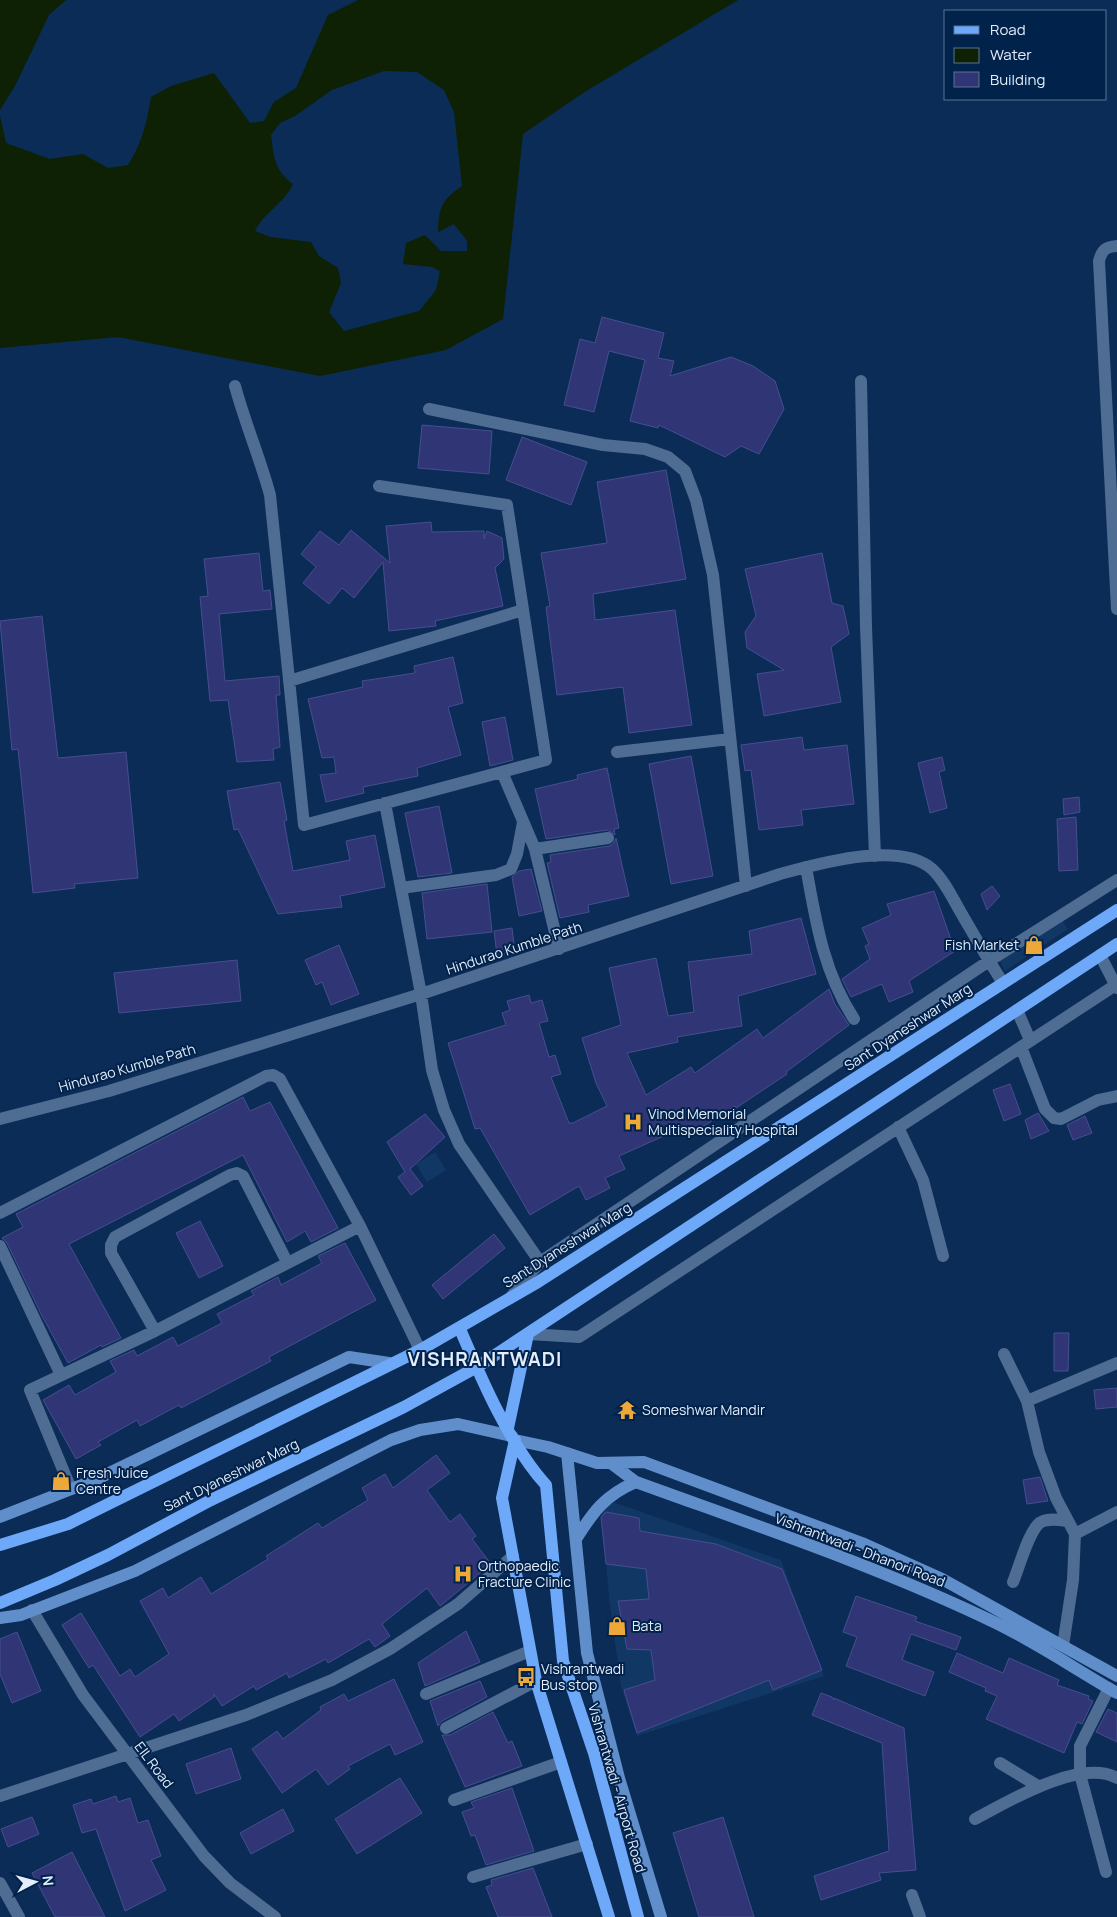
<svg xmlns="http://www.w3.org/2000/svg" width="1117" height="1917" font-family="Manrope,sans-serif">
<rect width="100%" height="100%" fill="#0a2c56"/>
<!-- built -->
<path fill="#113765" d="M1062 920 1068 929 1005 971 999 960Z
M435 1152 446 1170 427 1182 416 1164Z
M601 1498 781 1560 824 1676 637 1736 621 1686 609 1598Z"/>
<!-- water -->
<path fill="#0e2104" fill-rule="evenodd" d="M0 0H66L49 15 15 86 0 110Z
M358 0H738L583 93 523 134 503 319 446 350 320 376 118 337 0 348V116L6 143 50 159 83 154 108 168 128 165C142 143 147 122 151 97L171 86 214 73 250 123 264 121 274 102 296 88 328 15ZM384 71 417 72 444 90 454 112 462 186C442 200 439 206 438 232L454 224 467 241V251H441L425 235 406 243 403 264 432 267 440 271 436 290 419 311 344 331 329 312 341 283 338 268 319 256 311 242 270 237 255 231C265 211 283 205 293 184 274 170 274 157 271 135L280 123 295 116 332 90Z"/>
<!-- building -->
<path fill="#303675" stroke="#464e8f" d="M602 317 664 333 658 358 674 361 670 376 731 357 753 366 775 381 784 409 759 454 741 446 725 457 659 425 658 428 630 421 645 360 609 351 594 412 564 405 580 339 595 343Z
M422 425 492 431 489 474 418 468Z
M522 437 587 462 571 505 506 480Z
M666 470 686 579 593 594 595 620 675 610 692 725 629 733 623 687 557 695 546 607 550 606 541 553 607 543 597 482Z
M431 522 432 532 484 531V539L487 531 502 538 504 559 495 568 503 606 435 621 436 626 389 631 383 562 354 598 342 588 329 604 303 583 316 567 301 554 320 531 339 545 351 530 390 563 386 526Z
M259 553 263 591 270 590 272 609 219 614 225 681 279 676 280 695H276L280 747 273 749 274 760 237 762 228 700 210 701 200 597 208 596 204 559Z
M822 553 832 603 843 606 849 634 831 647 841 702 764 716 757 674 784 670 747 648 745 632 756 616 745 569Z
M42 616 58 758 126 752 138 878 74 884 75 888 33 893 18 749 12 750 0 621Z
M453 657 463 703 448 707 461 755 417 768 418 776 363 787 364 793 326 802 320 775 336 773 334 757 322 758 308 699 363 687 362 681 415 673 414 666Z
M505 717 513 760 490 766 482 722Z
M802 737 804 750 847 745 854 804 801 810 803 825 759 830 751 770 745 771 741 745Z
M691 756 713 876 671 884 649 764Z
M942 757 945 770 939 772 947 808 930 813 918 763Z
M607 768 619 828 614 829 615 835 607 830 546 839 535 789 578 779 577 775Z
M280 782 287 820 284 821 293 871 350 860 346 841 375 835 385 887 340 896 342 907 278 914 238 829 234 830 227 791Z
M1079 797 1080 812 1064 815 1063 799Z
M439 806 452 873 418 877 405 813Z
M1076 817 1078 870 1059 871 1057 819Z
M616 838 629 896 588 905 589 912 560 918 547 863 551 862 550 855 609 846 613 844Z
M531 869 542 911 519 916 512 877 519 871Z
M487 884 492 932 427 939 422 893Z
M992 886 1000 896 987 910 981 894Z
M934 891 955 951 909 981 913 992 889 1002 882 984 851 997 842 979 870 959 865 946 869 944 862 928 891 915 887 904Z
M801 918 816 974 738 996 742 1026 677 1037 678 1042 627 1053 646 1095 691 1067 695 1073 757 1029 763 1038 829 989 835 1004 849 1025 786 1072 787 1074 736 1108 735 1106 690 1135 684 1127 619 1156 625 1169 605 1178 610 1188 586 1200 579 1186 530 1215 480 1128 475 1129 448 1043 506 1025 502 1013 510 1010 507 1001 529 995 531 1003 542 1000 548 1021 539 1023 549 1057 555 1055 561 1074 551 1077 569 1123H573L607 1106 596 1083 582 1038 621 1025 609 968 656 958 668 1016 694 1012 688 962 752 954 749 931Z
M512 928 515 953 497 955 494 931Z
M339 945 359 994 331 1005 322 982 316 985 305 960Z
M237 960 241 1001 119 1013 114 973Z
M1010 1084 1021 1114 1004 1121 993 1090Z
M243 1097 250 1111 270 1102 338 1228 311 1242 305 1231 287 1242 243 1155 69 1244 121 1338 102 1347 101 1345 68 1363 42 1316 7 1243 2 1238 23 1227 16 1214Z
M1038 1113 1049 1131 1031 1139 1025 1120Z
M425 1114 445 1137 410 1169 423 1186 411 1195 398 1177 405 1172 387 1142Z
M1085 1116 1092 1133 1073 1140 1067 1125Z
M200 1221 223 1266 199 1278 176 1233Z
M494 1234 505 1248 443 1299 432 1285Z
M345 1243 376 1300 269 1357 271 1361 181 1408 179 1405 140 1426 137 1420 98 1442 101 1445 76 1459 43 1400 69 1385 75 1395 116 1372 110 1361 134 1350 137 1356 173 1337 178 1346 222 1323 217 1314 254 1295 251 1291 278 1277 281 1285 322 1263 318 1256Z
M1054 1333H1069L1068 1371H1054Z
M1117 1388V1407L1096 1409 1094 1390Z
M436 1455 450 1473 427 1490 450 1522 460 1514 476 1536 472 1539 491 1564 440 1606 427 1588 382 1624 390 1636 375 1647 369 1639 328 1663 326 1659 289 1678 287 1673 256 1690 254 1686 222 1706 214 1694V1697L179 1721 174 1714 140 1737 93 1665 89 1668 62 1625 81 1613 120 1676 130 1669 135 1677 169 1654 140 1601 163 1588 168 1598 201 1577 211 1594 268 1559 266 1556 318 1523 322 1528 368 1500 362 1488 385 1474 393 1488Z
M1040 1477 1048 1501 1027 1504 1023 1480Z
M606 1512 639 1518 640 1531 716 1544 782 1569 822 1670 773 1690 769 1680 637 1733 624 1690 655 1680 651 1650 627 1649 618 1601 649 1599 646 1569 606 1564 601 1517Z
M856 1596 917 1617 915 1621 961 1637 956 1650 911 1634 902 1660 934 1672 925 1696 846 1666 857 1637 843 1632Z
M466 1631 480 1662 425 1686 418 1663Z
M17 1632 41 1691 12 1703 0 1674V1639Z
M957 1653 1003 1673 1009 1658 1059 1680 1057 1685 1089 1696 1088 1699 1093 1701 1082 1724 1077 1722 1064 1753 986 1719 997 1696 985 1691 986 1688 949 1672Z
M394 1679 423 1742 395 1755 390 1744 348 1766 350 1769 328 1785 316 1769 282 1793 252 1749 277 1731 283 1739 321 1710 320 1707 344 1694 348 1701Z
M480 1681 487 1697 442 1721 438 1726 430 1701Z
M821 1693 832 1697 834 1700V1698L904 1728 916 1870 879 1873 881 1880 821 1900 814 1876 889 1851 882 1743 812 1715Z
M1108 1709 1117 1713V1742L1096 1732Z
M493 1712 508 1743 512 1741 522 1766 465 1787 442 1735H450Z
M231 1748 241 1779 196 1794 186 1764Z
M400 1778 422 1813 357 1854 335 1819Z
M512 1788 534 1851 486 1865 475 1835 471 1836 462 1812 474 1808 471 1802Z
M116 1796 118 1802 130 1798 138 1823 148 1820 161 1856 151 1860 166 1890 125 1911 96 1829 82 1833 73 1805 91 1799 93 1804Z
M283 1809 294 1831 251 1854 240 1833Z
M32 1817 39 1834 8 1847 1 1829Z
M723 1817 754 1917H699L673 1833Z
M72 1852 105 1917H55L32 1873Z
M533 1868 552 1917H498L486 1887 492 1885 491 1880Z"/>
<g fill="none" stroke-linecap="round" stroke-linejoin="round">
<!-- street -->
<path stroke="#4f6c92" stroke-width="12" d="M1117 246C1105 247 1102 250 1099 261L1117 609
M861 381 866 627 875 856
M235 386C245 423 260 458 270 495L304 825 546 760 507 505 379 486
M429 409 603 445 645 449 668 457 685 471 696 500 713 575 746 886
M289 681 523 610
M617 752 730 739
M502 772 535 849 559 949
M385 803 421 994 432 1070 444 1110 459 1144 540 1262
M535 849 608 838
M806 867C816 922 823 971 854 1019
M401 888 496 875 511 869 517 854 523 822
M1100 955 1117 988
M1017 1010 1030 1040
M1021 1047 1045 1109 1054 1118 1061 1119 1098 1100 1117 1096
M0 1119 109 1091 421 994 780 874C818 864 900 840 932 869 944 880 952 897 960 911 974 935 988 960 1003 983
M898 1127 923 1180 943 1256
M0 1213 266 1076 273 1075 280 1079 360 1226 420 1350
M0 1246 61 1375
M510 1298 540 1262 989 961 1117 880
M155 1331 111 1253V1245L115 1237 230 1175 237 1173 243 1176 287 1262
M528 1334 579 1337 1117 984
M1004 1354 1027 1401
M71 1489 30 1390 155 1331 360 1226
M1075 1534 1117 1512
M1013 1582C1019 1568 1029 1529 1041 1522 1049 1518 1060 1520 1068 1521
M32 1610 83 1695 204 1856 230 1883 275 1917
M1063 1646 1073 1580 1075 1534 1056 1498 1039 1452 1027 1401 1117 1363
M426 1694 530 1651
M446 1728 536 1681
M1000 1763 1038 1786
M0 1796 246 1715 332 1680 390 1649 458 1604 513 1556
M454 1800 561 1762
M975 1819C1009 1801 1080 1758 1117 1778
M1106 1872 1080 1774V1746L1109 1688
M473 1877 587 1844
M0 1883 19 1917
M912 1895 920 1917"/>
<!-- secondary -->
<path stroke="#608ecb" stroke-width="12" d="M515 1440 548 1447 597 1463 644 1462 862 1543 942 1579 1117 1676
M567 1453 587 1653 619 1778 661 1917
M612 1464 636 1482C757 1526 880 1567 996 1623 1037 1643 1077 1670 1117 1693
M0 1517 97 1479 349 1357 389 1363
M576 1539C593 1512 605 1495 636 1482
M0 1618 21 1615 135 1571 391 1440 420 1430 458 1424 512 1436"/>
<!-- primary -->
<path stroke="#6da9f8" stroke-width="12" d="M460 1329C481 1378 510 1446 546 1485L563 1661 594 1753 638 1917
M508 1428 528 1334
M515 1440 502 1498 536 1681 609 1917
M0 1545 68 1524 420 1350 538 1282 1117 910
M0 1603 55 1580 108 1555 211 1500 404 1407 477 1367 1117 944"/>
</g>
<!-- icons -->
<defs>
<g id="shop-bare" transform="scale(1.5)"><path d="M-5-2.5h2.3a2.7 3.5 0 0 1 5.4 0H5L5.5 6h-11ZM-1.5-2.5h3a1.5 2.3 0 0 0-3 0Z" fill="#eca93a" stroke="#01224b" stroke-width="2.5" paint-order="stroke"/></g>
<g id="hospital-bare" transform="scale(1.5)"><path d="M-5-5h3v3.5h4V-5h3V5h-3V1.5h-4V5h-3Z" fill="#eca93a" stroke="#01224b" stroke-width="2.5" paint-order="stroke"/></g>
<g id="temple-bare" transform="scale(1.5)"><path d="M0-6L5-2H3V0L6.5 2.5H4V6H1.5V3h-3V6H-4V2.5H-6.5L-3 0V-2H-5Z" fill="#eca93a" stroke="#01224b" stroke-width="2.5" paint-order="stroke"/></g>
<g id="bus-bare" transform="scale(1.5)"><path d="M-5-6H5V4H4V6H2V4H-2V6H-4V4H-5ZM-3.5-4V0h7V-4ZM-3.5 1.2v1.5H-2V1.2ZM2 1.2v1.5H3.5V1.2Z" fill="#eca93a" stroke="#01224b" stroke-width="2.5" paint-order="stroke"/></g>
</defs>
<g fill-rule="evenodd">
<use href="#shop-bare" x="1034" y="945"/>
<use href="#hospital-bare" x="633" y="1122"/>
<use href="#temple-bare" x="627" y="1410"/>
<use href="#shop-bare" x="61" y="1481"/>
<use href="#hospital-bare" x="463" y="1574"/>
<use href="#shop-bare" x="617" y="1626"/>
<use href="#bus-bare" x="526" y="1677"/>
</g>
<g text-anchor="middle" stroke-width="4" stroke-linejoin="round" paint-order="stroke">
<!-- poi labels -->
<g font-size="14" fill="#e3edfb" stroke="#01224b" text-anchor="start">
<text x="1019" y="950" text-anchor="end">Fish Market</text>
<text x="648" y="1119">Vinod Memorial<tspan x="648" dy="16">Multispeciality Hospital</tspan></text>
<text x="642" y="1415">Someshwar Mandir</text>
<text x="76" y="1478">Fresh Juice<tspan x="76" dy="16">Centre</tspan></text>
<text x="478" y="1571">Orthopaedic<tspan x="478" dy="16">Fracture Clinic</tspan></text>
<text x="632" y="1631">Bata</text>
<text x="541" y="1674">Vishrantwadi<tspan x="541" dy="16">Bus stop</tspan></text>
</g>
<!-- street labels -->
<g font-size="14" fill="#e3edfb" stroke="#01224b">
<text transform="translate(514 948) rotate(-18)" y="5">Hindurao Kumble Path</text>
<text transform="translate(908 1027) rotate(-33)" y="5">Sant Dyaneshwar Marg</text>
<text transform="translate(127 1068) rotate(-16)" y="5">Hindurao Kumble Path</text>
<text transform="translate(567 1245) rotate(-32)" y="5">Sant Dyaneshwar Marg</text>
<text transform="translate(231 1475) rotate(-26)" y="5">Sant Dyaneshwar Marg</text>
<text transform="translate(860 1550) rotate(21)" y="5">Vishrantwadi - Dhanori Road</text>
<text transform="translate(154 1765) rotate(53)" y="5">EIL Road</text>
<text transform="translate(617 1788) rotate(74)" y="5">Vishrantwadi - Airport Road</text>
</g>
<!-- district labels -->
<g font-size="19" font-weight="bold" letter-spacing="1" fill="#e3edfb" stroke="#01224b">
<text x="485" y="1366">VISHRANTWADI</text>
</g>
</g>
<!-- legend -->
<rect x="944" y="10" width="162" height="90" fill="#01224b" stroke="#5b7391"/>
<rect x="954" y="26" width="25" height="8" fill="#6da9f8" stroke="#5b7391"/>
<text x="990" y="35" font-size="15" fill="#e3edfb">Road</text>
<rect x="954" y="48" width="25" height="15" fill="#0e2104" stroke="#5b7391"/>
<text x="990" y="60" font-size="15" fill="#e3edfb">Water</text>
<rect x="954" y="72" width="25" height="15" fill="#303675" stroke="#5b7391"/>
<text x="990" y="85" font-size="15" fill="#e3edfb">Building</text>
<!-- north arrow -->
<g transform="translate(35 1882) rotate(84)" stroke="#01224b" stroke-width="4" paint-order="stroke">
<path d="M0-4L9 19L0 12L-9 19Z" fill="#e3edfb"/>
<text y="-8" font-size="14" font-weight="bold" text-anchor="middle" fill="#e3edfb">N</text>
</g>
</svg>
